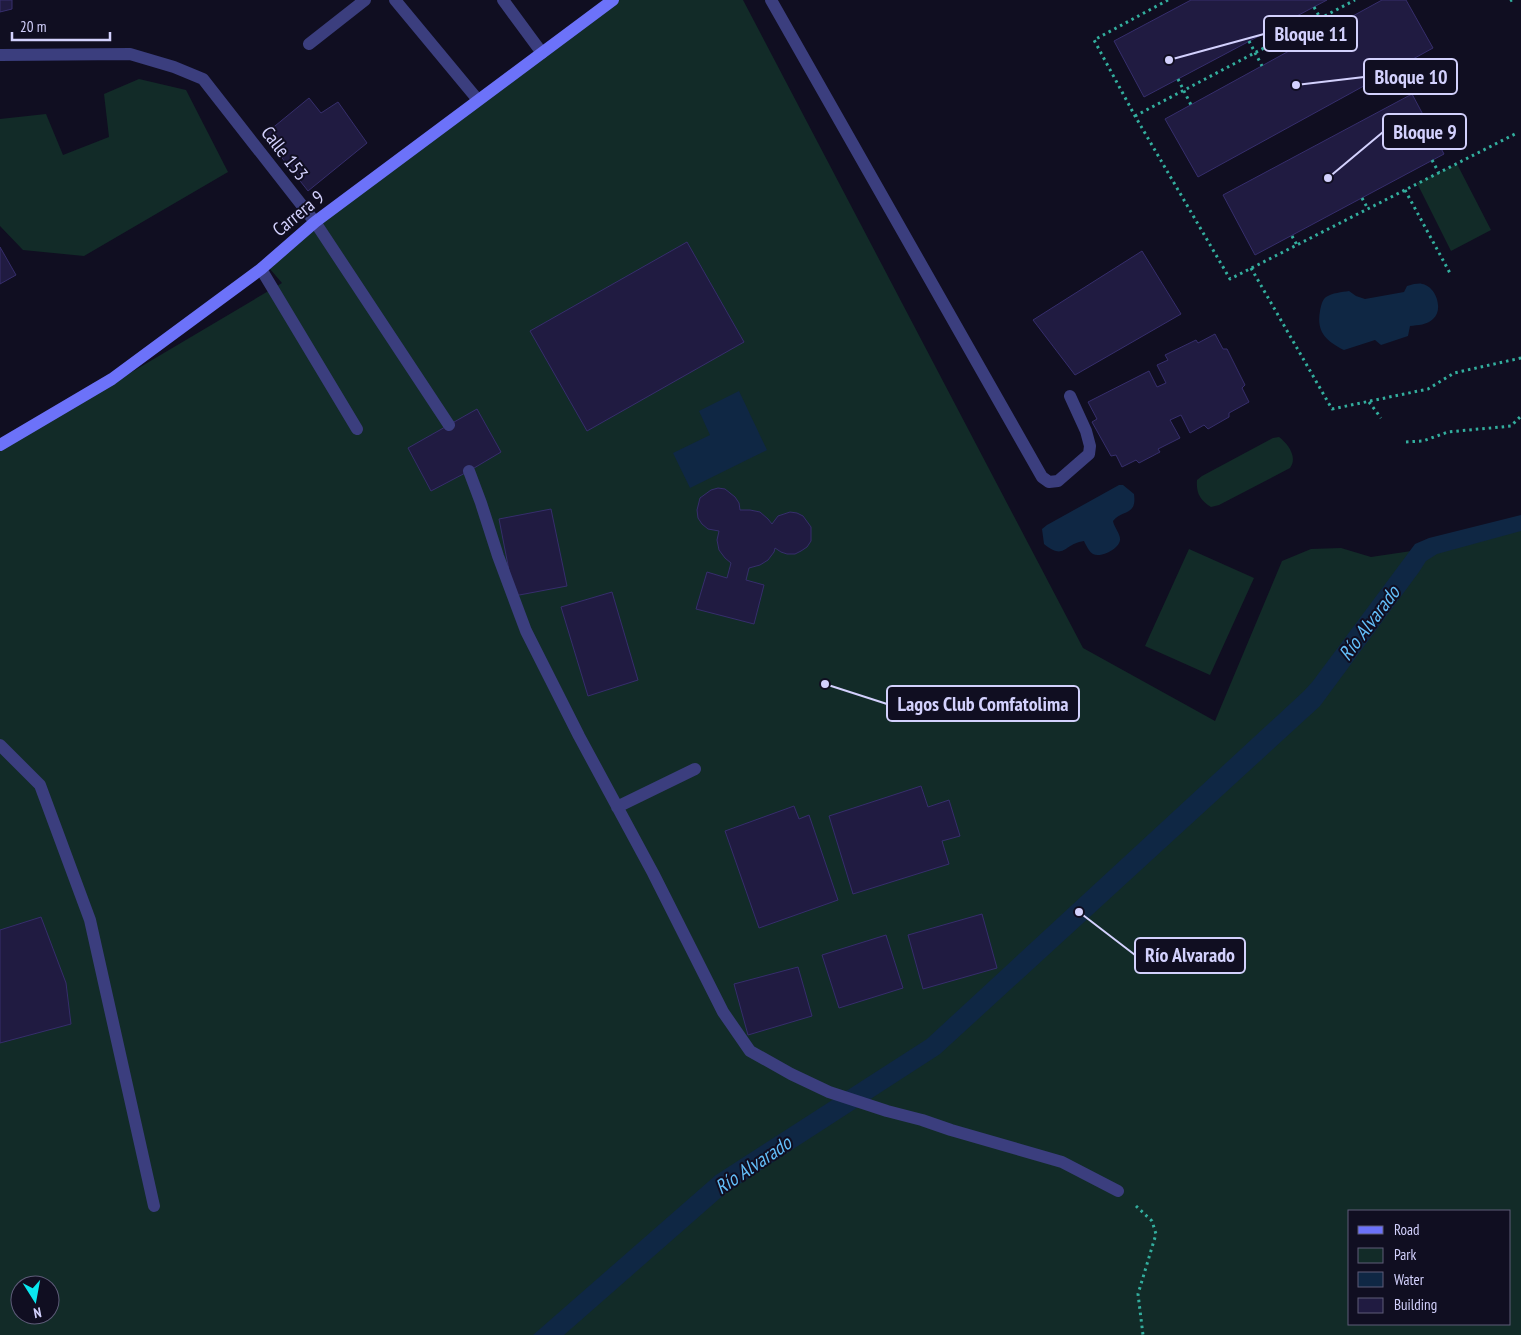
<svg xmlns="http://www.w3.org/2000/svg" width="1521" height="1335" font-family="'PT Sans Narrow',sans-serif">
<rect width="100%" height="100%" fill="#100e21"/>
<!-- green -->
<path fill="#122b28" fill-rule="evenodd" d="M617 0H743L1083 648 1215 721 1282 561 1311 549 1341 548 1371 557 1425 549 1521 523V1335H0V450L282 283 270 269 320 223ZM1350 1211H1510V1324H1350ZM20 1285H50V1315H20Z
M139 79 186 90 228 172 84 256 23 250 0 226V119L46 114 63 155 109 137 104 94Z
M1457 164 1491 230 1451 251 1417 183Z
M1279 437C1288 444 1298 457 1290 468L1219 505 1211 507C1200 500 1196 493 1197 480L1202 476 1273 438Z
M1189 549 1254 578 1210 675 1145 646Z"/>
<!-- water -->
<path fill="#0f2744" d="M1414 284C1417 284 1420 283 1422 284 1436 286 1444 310 1433 319 1427 325 1418 325 1410 326L1408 336 1381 345 1375 340 1344 350C1327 341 1316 333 1320 311 1321 306 1322 300 1326 297 1332 293 1342 292 1349 291L1356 296 1365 299 1404 292 1407 286Z
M739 391 767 450 690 488 673 453 710 435 699 411Z
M1119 485H1123L1134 494C1137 516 1123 509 1113 521 1114 527 1121 535 1120 540 1119 549 1101 558 1093 554 1089 552 1086 545 1084 541 1063 544 1065 561 1044 544L1042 529 1047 525Z
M1521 515V531L1437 554 1426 561 1419 572 1320 706 940 1054 727 1192 564 1335H533L716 1175 927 1039 1304 691 1313 681 1415 544 1429 538Z"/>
<!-- building -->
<path fill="#201b41" stroke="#362e6c" d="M0 0H12V9L0 12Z
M1191 0H1327L1144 97 1114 41Z
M1382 0H1406L1433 48 1198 177 1165 119Z
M1412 94 1444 154 1255 255 1223 195Z
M309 98 321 113 338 102 367 143 308 191 264 135Z
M687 242 744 342 587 431 530 331Z
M0 247 16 275 0 284Z
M1142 251 1181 314 1075 375 1033 320Z
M1215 334 1223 349H1227L1245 385 1242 388 1249 402 1229 413V417L1208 429 1204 425 1190 433 1181 415 1170 420 1180 438 1158 449 1160 452 1139 463 1136 460 1122 467 1116 455 1111 456 1092 422 1097 419 1088 402 1149 371 1157 387 1166 383 1157 365 1168 360 1165 355 1196 340 1198 343Z
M477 409 501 452 469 471 431 491 408 448Z
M718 488 725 489 735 497 739 503 740 510H750L760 512 768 519 772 524 778 516 790 512 797 513 803 516 811 527V541L807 547 801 551 795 554H787L781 552 775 548 774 552 768 560 760 565 749 568 746 580 764 585 754 624 696 609 707 572 727 578 731 563 725 558 719 550 717 540 719 531 708 529 702 524 698 518 697 510 700 498 711 490Z
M551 509 567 586 514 596 499 519Z
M612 592 638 680 588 696 561 607Z
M921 786 928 807 949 800 960 836 942 841 949 864 853 894 829 816Z
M794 806 799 819 809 815 838 900 759 928 725 831Z
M982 914 997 968 923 989 908 935Z
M41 917 66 983 71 1024 0 1043V930Z
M886 935 903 988 839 1008 822 955Z
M798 967 812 1016 748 1035 734 984Z"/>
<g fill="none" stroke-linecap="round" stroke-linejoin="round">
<!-- path -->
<path stroke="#33ae9e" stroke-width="3" stroke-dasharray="2.5 4" stroke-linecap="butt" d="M1168 0 1094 40 1135 116 1230 279 1515 134
M1510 1 1512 0
M1314 7 1327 30
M1249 41 1262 66
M1178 79 1191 105
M1135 116 1355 0
M1432 160 1439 173
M1405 190 1451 275
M1362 198 1368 209
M1292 236 1297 245
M1251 268 1332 409 1428 389 1454 373 1521 358
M1369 402 1381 418
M1406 442 1423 441 1448 432 1511 426 1521 416
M1136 1206 1152 1221 1156 1234 1138 1294 1143 1335"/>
<!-- lane -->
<path stroke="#3b3e7e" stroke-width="12" d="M395 0 478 100
M503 0 542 53
M771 0 1042 477 1049 482 1058 481 1089 454 1090 446 1086 431 1070 396
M309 44 365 0
M315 222 449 425
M261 269 357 429
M469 471 481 503 498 556 526 631 579 736 653 873 723 1012 750 1051 791 1074 829 1092 887 1111 922 1120 951 1130 1062 1162 1118 1191
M0 745 40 785 90 920 154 1206
M617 807 695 769"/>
<!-- street -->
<path stroke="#3b3e7e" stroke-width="12" d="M0 55 130 54 174 67 203 79 315 222"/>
<!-- secondary -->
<path stroke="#6c72f9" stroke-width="12" d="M0 445 112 379 261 269 315 222 613 0"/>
</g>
<g text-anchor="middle" stroke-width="4" stroke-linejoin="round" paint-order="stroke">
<!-- street labels -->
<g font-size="19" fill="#d3d1fd" stroke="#100e21">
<text transform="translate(285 153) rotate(52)" y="7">Calle 153</text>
<text transform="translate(298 213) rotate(-39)" y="7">Carrera 9</text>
</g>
<!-- water labels -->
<g font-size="20" font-style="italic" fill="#63bef8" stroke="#100e21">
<text transform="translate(1369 623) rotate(-53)" y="7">Río Alvarado</text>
<text transform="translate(753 1165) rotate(-34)" y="7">Río Alvarado</text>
</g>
</g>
<!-- callouts -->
<path fill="none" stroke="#d3d1fd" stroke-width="2" d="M1169 60L1264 34M1296 85L1364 77M1328 178L1383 132M825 684L887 704M1079 912L1135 955"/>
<g fill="#d3d1fd" stroke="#100e21" stroke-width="2">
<circle cx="1169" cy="60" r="5"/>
<circle cx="1296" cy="85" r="5"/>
<circle cx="1328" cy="178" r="5"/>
<circle cx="825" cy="684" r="5"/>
<circle cx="1079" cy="912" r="5"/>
</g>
<g fill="#100e21" stroke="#d3d1fd" stroke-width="2">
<rect x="1264" y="16" width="93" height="35" rx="5"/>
<rect x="1364" y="59" width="93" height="35" rx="5"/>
<rect x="1383" y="114" width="83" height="35" rx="5"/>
<rect x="887" y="686" width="192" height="35" rx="5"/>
<rect x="1135" y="938" width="110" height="35" rx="5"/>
</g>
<g font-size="20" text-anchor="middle" font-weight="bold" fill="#d3d1fd">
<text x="1311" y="41">Bloque 11</text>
<text x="1411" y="84">Bloque 10</text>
<text x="1425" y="139">Bloque 9</text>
<text x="983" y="711">Lagos Club Comfatolima</text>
<text x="1190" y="962">Río Alvarado</text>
</g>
<!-- legend -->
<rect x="1348" y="1210" width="162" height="115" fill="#100e21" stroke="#5e5c79"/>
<rect x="1358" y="1226" width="25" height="8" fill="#6c72f9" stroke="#5e5c79"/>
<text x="1394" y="1235" font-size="15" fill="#d3d1fd">Road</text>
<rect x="1358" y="1248" width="25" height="15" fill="#122b28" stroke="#5e5c79"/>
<text x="1394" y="1260" font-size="15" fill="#d3d1fd">Park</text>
<rect x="1358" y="1272" width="25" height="15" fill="#0f2744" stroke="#5e5c79"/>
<text x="1394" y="1285" font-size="15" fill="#d3d1fd">Water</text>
<rect x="1358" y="1298" width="25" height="15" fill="#201b41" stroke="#5e5c79"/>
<text x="1394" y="1310" font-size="15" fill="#d3d1fd">Building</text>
<!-- north arrow -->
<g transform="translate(35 1300) rotate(169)"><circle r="24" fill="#100e21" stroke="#5e5c79"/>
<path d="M0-4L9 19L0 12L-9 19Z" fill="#0ae8ef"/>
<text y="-8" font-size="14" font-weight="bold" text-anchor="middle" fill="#d3d1fd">N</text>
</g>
<!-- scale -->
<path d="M12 32v8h98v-8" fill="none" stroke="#d3d1fd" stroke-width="2.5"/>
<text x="20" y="32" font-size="15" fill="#d3d1fd" stroke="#100e21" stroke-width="4" paint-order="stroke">20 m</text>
</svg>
